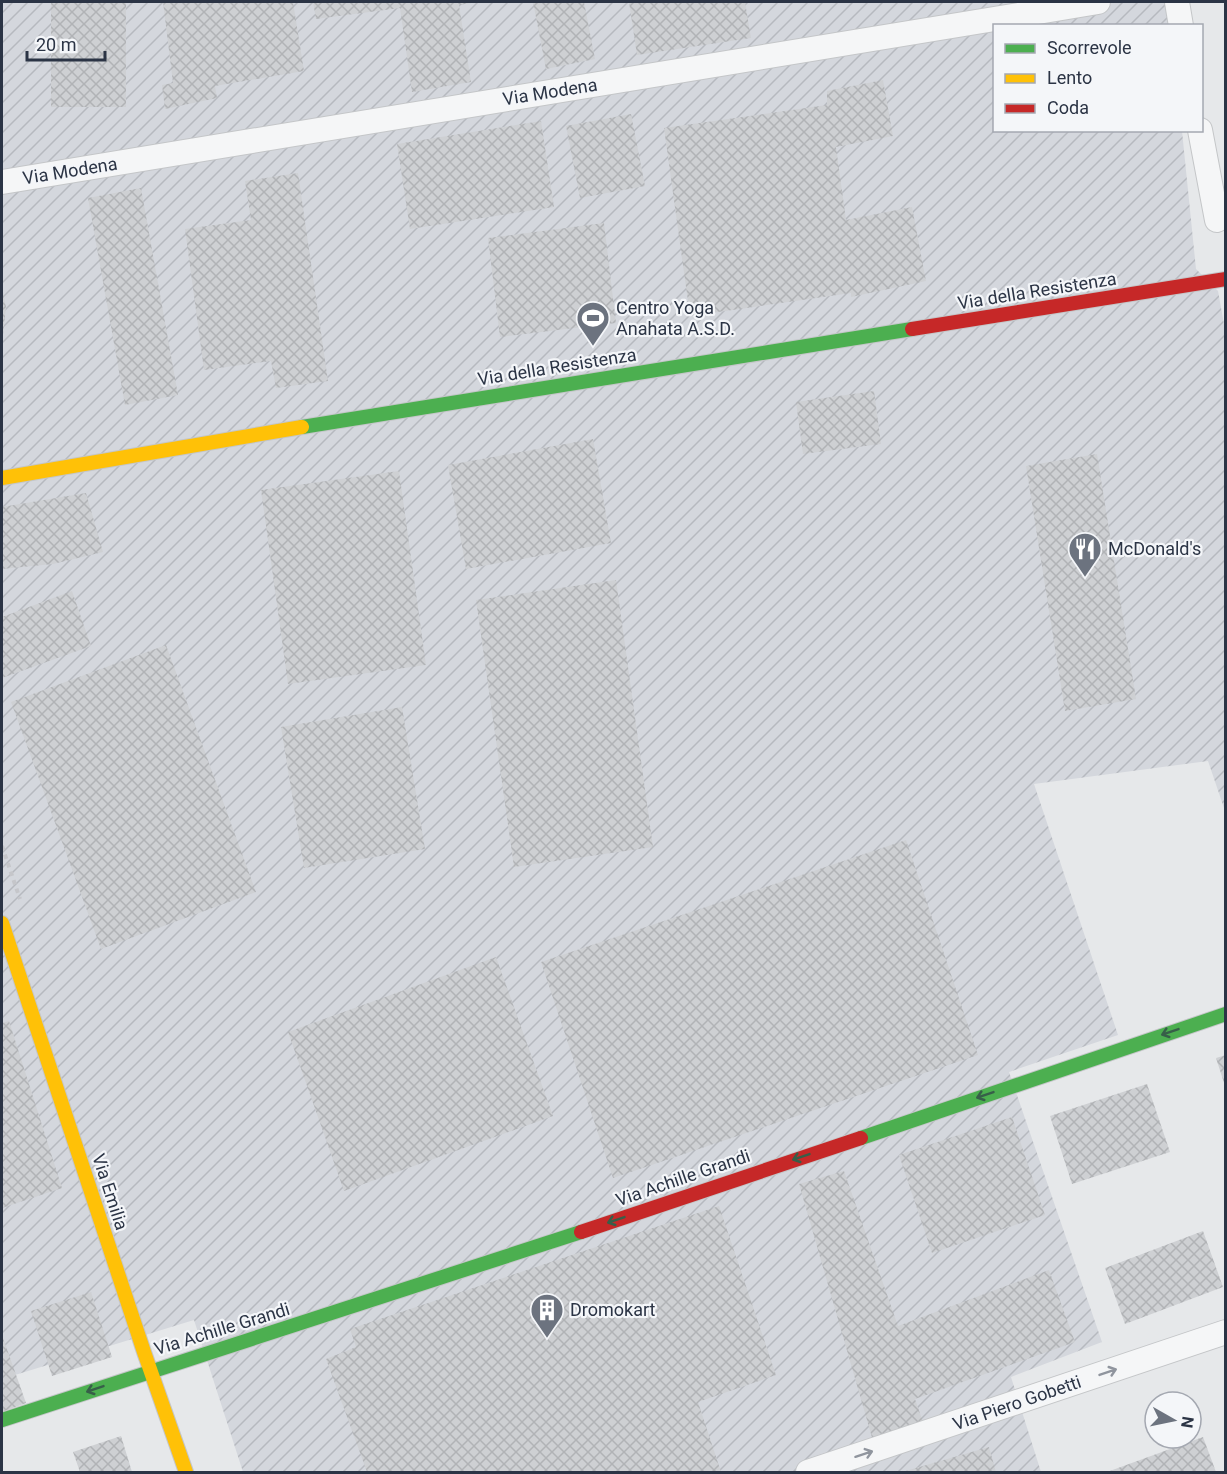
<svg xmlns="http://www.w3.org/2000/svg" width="1227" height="1474" font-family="Roboto,sans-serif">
<defs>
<pattern id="industrial-furrows" width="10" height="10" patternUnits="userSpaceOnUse" patternTransform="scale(1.5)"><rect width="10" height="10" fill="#d4d7dd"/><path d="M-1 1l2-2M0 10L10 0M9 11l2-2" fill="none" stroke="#b6b9bf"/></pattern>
<pattern id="building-cross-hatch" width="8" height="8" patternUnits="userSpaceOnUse" patternTransform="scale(1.5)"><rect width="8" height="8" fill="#ced0d3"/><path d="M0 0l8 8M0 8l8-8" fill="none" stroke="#b1b3b6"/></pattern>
</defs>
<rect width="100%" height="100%" fill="#e6e8ea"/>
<!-- industrial -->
<path fill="url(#industrial-furrows)" d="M2 2H1168L1171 25 994 26V130L1182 131 1196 269 1218 291 1226 335 1225 811 1208 761 1034 784 1118 1035 1009 1072 1102 1342 1011 1377 1041 1472H243L194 1320 2 1379Z"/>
<!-- building -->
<path fill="url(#building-cross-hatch)" d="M51 2H126V107H51Z
M163 2H293L304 71 215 86 217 98 165 109 162 85 173 83Z
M313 2H477L459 5 471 82 412 92 400 8 316 19Z
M533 2H584L595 59 546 69Z
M629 2H745L751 38 637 55Z
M883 80 893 136 836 147 846 220 912 207 926 281 851 297V293L690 316 664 128 827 105V91Z
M631 114 645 186 580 198 566 126Z
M541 121 554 207 410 229 397 144Z
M298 173 328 381 276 388 271 361 204 370 185 229 251 220 245 181Z
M141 188 178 395 125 405 88 198Z
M604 223 616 323 500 337 488 238Z
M2 287 6 307 3 335H2Z
M874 391 881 444 803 454 796 402Z
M593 439 611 543 466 569 448 465Z
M1097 454 1136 699 1065 711 1026 466Z
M399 471 426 665 288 684 261 490Z
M86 493 103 552 53 564 2 569V507Z
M616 580 653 847 514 867 476 600Z
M72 591 91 646 2 678V617Z
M166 645 256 892 101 949 11 702Z
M402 707 425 849 304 868 281 727Z
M906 840 978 1055 613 1178 541 962Z
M496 957 553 1116 344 1191 288 1032Z
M9 1021 62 1188 2 1208V1023Z
M1226 1055V1086H1225L1216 1058Z
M1147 1084 1170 1152 1072 1184 1050 1116Z
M1012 1117 1045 1215 932 1253 899 1155Z
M844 1171 898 1326 1049 1270 1075 1342 915 1399 924 1425 873 1441 799 1184Z
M719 1206 776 1375 698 1402 721 1472H367L326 1359 356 1347 350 1329Z
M1203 1231 1223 1287 1125 1324 1105 1268Z
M91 1292 112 1357 52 1376 31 1311Z
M2 1335 26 1403 2 1412Z
M121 1436 132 1472H80L73 1452Z
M1203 1437 1216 1472H1107Z
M989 1447 996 1472H902Z"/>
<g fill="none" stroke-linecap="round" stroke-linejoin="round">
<!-- street casing -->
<g stroke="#c4c6c8" stroke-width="26">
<path id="street" d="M1177 2 1181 26
M1200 130 1217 220
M2 182 1098 2
M808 1472 1226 1332"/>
</g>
<!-- fast casing -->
<g stroke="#c4c6c8" stroke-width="16">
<path id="fast" d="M302 427 912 329
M861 1138 1226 1014
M2 1420 581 1232"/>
</g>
<!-- slow casing -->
<g stroke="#c4c6c8" stroke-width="16">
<path id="slow" d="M2 478 302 427
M2 923 144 1352 186 1472"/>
</g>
<!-- jam casing -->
<g stroke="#c4c6c8" stroke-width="16">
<path id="jam" d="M912 329 1226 279
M581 1232 861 1138"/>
</g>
<!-- path -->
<path stroke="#c5c6ca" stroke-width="4" stroke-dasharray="4.5 4.5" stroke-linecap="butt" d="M2 846 20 899"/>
<!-- street -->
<use href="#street" stroke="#f5f6f7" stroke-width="24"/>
<!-- fast -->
<use href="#fast" stroke="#4caf50" stroke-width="14"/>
<!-- slow -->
<use href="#slow" stroke="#ffc107" stroke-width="14"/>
<!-- jam -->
<use href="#jam" stroke="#c62828" stroke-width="14"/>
</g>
<!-- one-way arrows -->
<defs><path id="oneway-shaft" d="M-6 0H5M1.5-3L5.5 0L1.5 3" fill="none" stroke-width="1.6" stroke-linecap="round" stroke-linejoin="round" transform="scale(1.5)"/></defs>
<g stroke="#375f49">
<use href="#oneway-shaft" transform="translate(1170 1032) rotate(161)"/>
<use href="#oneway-shaft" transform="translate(985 1095) rotate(161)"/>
<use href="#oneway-shaft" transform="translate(801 1157) rotate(161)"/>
<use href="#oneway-shaft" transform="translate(616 1220) rotate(161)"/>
<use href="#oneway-shaft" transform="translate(95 1389) rotate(161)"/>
</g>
<g stroke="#90959e">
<use href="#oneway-shaft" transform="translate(1108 1372) rotate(-19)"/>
<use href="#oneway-shaft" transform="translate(864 1454) rotate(-18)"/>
</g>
<!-- icons -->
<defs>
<g id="stadium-pin" transform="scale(1.725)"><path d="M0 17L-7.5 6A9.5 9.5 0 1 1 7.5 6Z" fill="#6c737f" stroke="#f4f6f9"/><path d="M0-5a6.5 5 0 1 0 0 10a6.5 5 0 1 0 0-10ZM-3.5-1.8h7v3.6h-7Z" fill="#fff"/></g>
<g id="restaurant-pin" transform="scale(1.725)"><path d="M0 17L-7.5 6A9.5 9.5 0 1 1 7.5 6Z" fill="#6c737f" stroke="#f4f6f9"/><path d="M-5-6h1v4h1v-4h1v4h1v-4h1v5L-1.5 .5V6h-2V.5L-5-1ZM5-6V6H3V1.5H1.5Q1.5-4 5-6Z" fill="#fff"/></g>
<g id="building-pin" transform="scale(1.725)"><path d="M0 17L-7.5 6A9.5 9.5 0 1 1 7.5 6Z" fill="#6c737f" stroke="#f4f6f9"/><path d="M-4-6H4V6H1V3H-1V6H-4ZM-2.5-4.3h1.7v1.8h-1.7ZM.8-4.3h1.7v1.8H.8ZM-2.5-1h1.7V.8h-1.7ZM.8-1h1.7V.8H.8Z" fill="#fff"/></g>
</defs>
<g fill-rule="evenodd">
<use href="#stadium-pin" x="593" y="318"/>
<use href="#restaurant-pin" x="1085" y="549"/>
<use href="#building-pin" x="547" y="1310"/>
</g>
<g text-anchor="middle" stroke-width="4.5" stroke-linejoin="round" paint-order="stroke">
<!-- street labels -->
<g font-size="18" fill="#2b3445" stroke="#f4f6f9">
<text transform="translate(550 92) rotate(-9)" y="6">Via Modena</text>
<text transform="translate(70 171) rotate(-9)" y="6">Via Modena</text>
<text transform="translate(1037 291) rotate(-9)" y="6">Via della Resistenza</text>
<text transform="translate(557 367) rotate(-9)" y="6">Via della Resistenza</text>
<text transform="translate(683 1178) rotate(-19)" y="6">Via Achille Grandi</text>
<text transform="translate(110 1192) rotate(72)" y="6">Via Emilia</text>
<text transform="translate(222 1329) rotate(-17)" y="6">Via Achille Grandi</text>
<text transform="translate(1017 1403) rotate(-19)" y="6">Via Piero Gobetti</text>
</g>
<!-- poi labels -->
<g font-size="18" fill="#2b3445" stroke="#f4f6f9" text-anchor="start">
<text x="616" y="314">Centro Yoga<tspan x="616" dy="21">Anahata A.S.D.</tspan></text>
<text x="1108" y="555">McDonald's</text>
<text x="570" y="1316">Dromokart</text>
</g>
</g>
<!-- border -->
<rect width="1227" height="1474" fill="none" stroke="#2b3445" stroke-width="6"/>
<!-- legend -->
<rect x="993" y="24" width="210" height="108" fill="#f4f6f9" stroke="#a4a8b1" stroke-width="1.5"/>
<rect x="1005" y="44" width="30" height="9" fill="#4caf50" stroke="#a4a8b1" stroke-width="1.5"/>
<text x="1047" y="54" font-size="18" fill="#2b3445">Scorrevole</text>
<rect x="1005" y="74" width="30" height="9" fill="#ffc107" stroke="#a4a8b1" stroke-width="1.5"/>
<text x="1047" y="84" font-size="18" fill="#2b3445">Lento</text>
<rect x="1005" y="104" width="30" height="9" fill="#c62828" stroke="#a4a8b1" stroke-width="1.5"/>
<text x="1047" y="114" font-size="18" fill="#2b3445">Coda</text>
<!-- north arrow -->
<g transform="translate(1173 1420) rotate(99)"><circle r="28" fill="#f4f6f9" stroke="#a4a8b1" stroke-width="1.5"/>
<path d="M0-4.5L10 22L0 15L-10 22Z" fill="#6c737f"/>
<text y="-9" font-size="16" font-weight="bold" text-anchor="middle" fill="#2b3445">N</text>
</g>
<!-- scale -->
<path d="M27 51v9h78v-9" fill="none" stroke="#2b3445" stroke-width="3"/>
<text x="36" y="51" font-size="18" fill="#2b3445" stroke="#f4f6f9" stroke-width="4.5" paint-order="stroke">20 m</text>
</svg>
